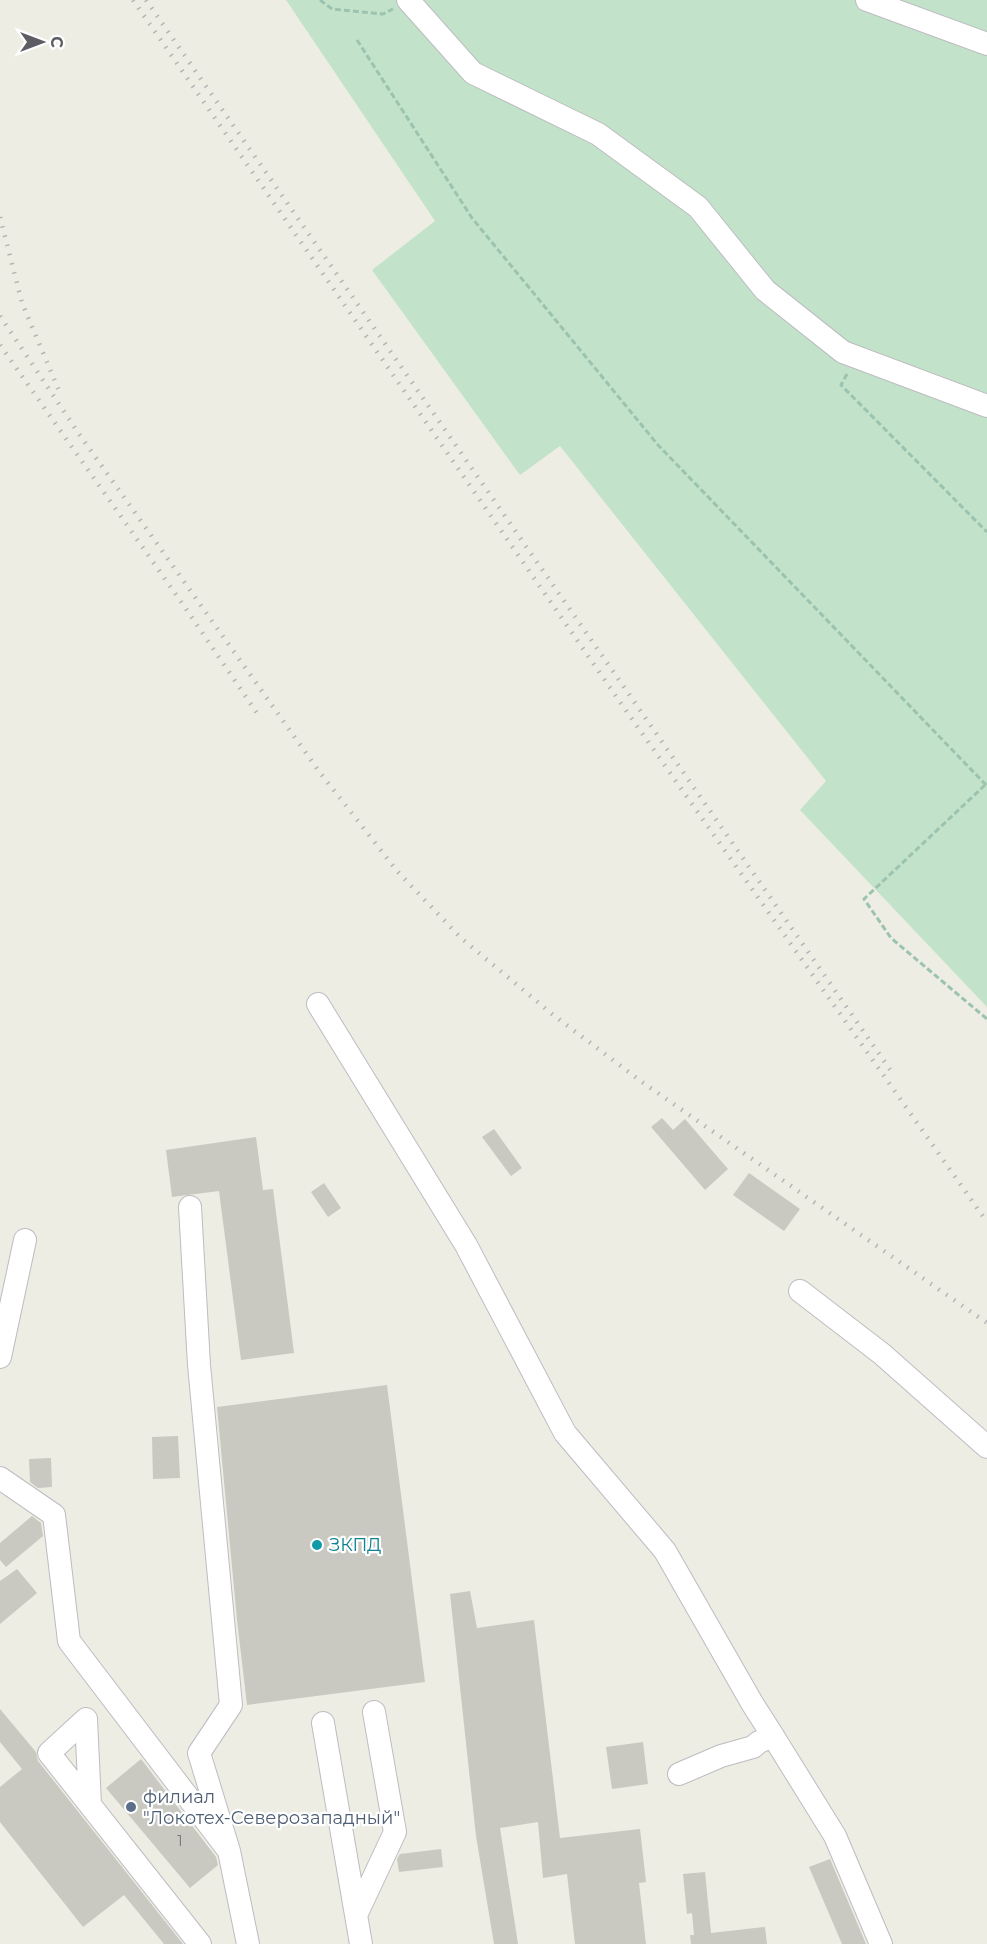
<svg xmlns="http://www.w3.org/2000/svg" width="987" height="1944" font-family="Montserrat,sans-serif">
<rect width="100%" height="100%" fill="#eeede4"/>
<!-- green -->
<path fill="#c2e3c9" d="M286 0H987V1007L800 810 826 781 560 446 520 475 372 270 435 221Z"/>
<!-- building -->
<path fill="#c9c8c1" d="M662 1118 673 1130 685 1119 728 1169 705 1190 651 1127Z
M494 1129 522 1168 511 1176 482 1137Z
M256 1137 263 1190 273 1189 294 1353 241 1360 219 1191 172 1197 166 1150Z
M749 1173 800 1209 784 1231 733 1195Z
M324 1183 341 1208 328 1217 311 1192Z
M387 1385 425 1682 247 1705 237 1620 217 1407Z
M178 1436 180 1478 153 1479 152 1437Z
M51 1458 52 1487 38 1488 30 1482 29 1459Z
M32 1516 41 1523 43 1536 6 1567 0 1560V1543Z
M17 1569 37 1593 0 1624V1581Z
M470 1591 477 1628 534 1620 560 1838 640 1829 646 1882 639 1883 646 1944H575L567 1874 543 1878 538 1822 500 1828 518 1944H494L476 1836 450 1594Z
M0 1709 36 1752 38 1761 183 1944H164L124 1895 83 1927 0 1822V1787L22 1769 0 1742Z
M643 1742 648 1784 612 1789 606 1747Z
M141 1759 216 1857 218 1865 190 1888 106 1788Z
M441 1849 443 1867 399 1872 397 1859 400 1854Z
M830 1859 866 1944H842L809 1867Z
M705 1872 711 1933 765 1927 767 1944H691L690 1935H694L692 1913 687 1914 683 1874Z"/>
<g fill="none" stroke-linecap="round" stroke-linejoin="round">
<!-- minor casing -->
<g stroke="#bcbcc2" stroke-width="24">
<path id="minor" d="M408 0 473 73 598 134 698 207 765 290 843 352 987 406
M867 0 987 44
M318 1004 466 1245 565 1433 665 1551 752 1703 773 1736 759 1742 753 1747 721 1756 679 1774
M190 1207 199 1365 231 1705 199 1753 229 1851
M800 1291 882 1354 987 1447
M0 1357 25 1240
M0 1478 54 1515 69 1641 229 1851 248 1944
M323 1723 361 1944
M773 1736 835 1836 881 1944
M90 1804 86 1719 49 1753 200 1944
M357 1913 395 1832 374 1712"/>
</g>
<!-- path -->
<path stroke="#9cc3af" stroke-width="3" stroke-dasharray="6 3" stroke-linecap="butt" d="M320 0 332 9 383 14 393 9
M357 40 472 218 658 445 987 786
M847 374 841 385 987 532
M985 785 864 899 891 938 987 1019"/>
<!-- minor -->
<use href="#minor" stroke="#fff" stroke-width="22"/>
<!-- rail -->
<path stroke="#b4b5b5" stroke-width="4.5" stroke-dasharray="1.5 8" stroke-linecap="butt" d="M133 0 620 702 987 1222
M146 0 891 1071
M0 217 22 303 60 393
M0 316 79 434 318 770 397 871 461 938 552 1014 642 1082 987 1323
M0 345 184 606 261 719"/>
</g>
<!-- markers -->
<circle fill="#0f9aa8" stroke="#fff" stroke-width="2" cx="317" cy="1545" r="6"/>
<circle fill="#5c6f8a" stroke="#fff" stroke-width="2" cx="131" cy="1807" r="6"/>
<g text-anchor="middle" stroke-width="4.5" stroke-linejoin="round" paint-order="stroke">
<!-- number labels -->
<g font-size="15" fill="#77787b">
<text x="180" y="1846">1</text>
</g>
<!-- culture labels -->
<g font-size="18" fill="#0d838f" stroke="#fff" text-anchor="start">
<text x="329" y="1551">ЗКПД</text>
</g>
<!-- service labels -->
<g font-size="18" fill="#4e5e75" stroke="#fff" text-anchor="start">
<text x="143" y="1803">филиал<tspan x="143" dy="21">"Локотех-Северозападный"</tspan></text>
</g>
</g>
<!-- north arrow -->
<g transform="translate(42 42) rotate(90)" stroke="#ffffff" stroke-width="4.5" paint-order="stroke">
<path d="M0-4.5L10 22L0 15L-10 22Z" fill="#5c5e64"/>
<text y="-9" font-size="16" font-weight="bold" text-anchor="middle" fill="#5c5e64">С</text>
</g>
</svg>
